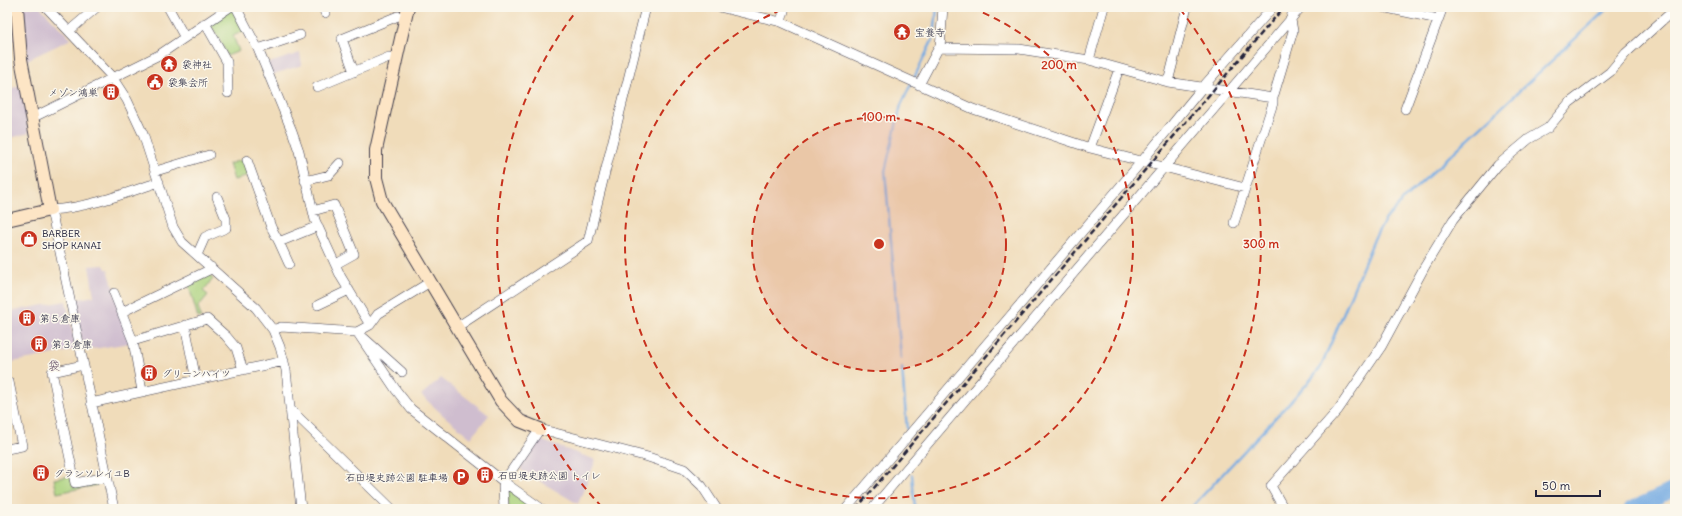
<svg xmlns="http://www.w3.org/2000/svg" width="1682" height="516" font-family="Delius,'Klee One',sans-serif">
<rect width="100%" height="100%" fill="#fbf7ec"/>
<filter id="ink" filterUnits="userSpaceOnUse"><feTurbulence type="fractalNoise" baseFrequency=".025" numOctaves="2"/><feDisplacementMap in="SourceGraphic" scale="8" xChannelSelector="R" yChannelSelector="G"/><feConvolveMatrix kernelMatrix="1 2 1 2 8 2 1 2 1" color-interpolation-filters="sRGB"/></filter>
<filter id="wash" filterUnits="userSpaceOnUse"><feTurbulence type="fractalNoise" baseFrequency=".012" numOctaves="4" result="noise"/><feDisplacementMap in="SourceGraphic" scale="16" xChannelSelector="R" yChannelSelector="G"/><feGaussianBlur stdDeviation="0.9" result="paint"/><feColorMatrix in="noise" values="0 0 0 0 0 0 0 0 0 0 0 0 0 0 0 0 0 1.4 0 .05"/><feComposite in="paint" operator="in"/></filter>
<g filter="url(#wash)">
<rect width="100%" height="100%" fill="#f0dcba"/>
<!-- industrial -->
<path fill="#cfbdcf" d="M7 7H11L14 40H7Z
M22 7H40L71 39 27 60Z
M300 53 302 65 271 75 266 64Z
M21 86 29 133 7 139V89Z
M104 265 106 269H108L130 343 87 350 83 347 73 300 94 296 89 266Z
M66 301 76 348 75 350 8 363 7 312Z
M441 378 489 415 471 438 444 416 421 395Z
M540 440 596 460 578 504 521 470 522 464Z"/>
<!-- green -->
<path fill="#abd27d" stroke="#667a5c" d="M232 9 244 31 233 36 239 51 227 56 221 42 209 23Z
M244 159 249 175 234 180 229 164Z
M207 273H212L210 276 213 279 203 291 208 295 198 307 201 317 198 318 188 283Z
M70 476 73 487 97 482 98 485 57 493 54 479Z
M507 487 539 509H509Z"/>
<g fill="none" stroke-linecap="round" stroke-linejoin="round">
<!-- stream -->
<path stroke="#74aae2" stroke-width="2.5" d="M913 80 934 37 937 7
M901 358 885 171 901 105 911 84
M902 368 907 430
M912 475 915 509
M1190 509 1306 385 1321 367 1375 237 1386 219 1406 197 1609 7"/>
<!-- river -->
<path stroke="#74aae2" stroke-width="15" d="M1631 509 1675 489"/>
</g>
</g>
<g filter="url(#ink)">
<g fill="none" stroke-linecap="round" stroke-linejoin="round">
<!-- street casing -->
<g stroke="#413e4e" stroke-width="10">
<path id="street" d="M46 7 112 77 127 100 143 134 173 227 182 242 256 308 273 330 280 347 286 370 301 509
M168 7 184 36
M236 7 258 49 292 131 299 151 315 220 341 277 370 325
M323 7 325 13
M719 7 781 22 973 109 1090 148 1245 188
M1382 7 1438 19
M781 22 785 7
M205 23 227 62 228 93
M69 31 97 7
M940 48 943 7
M258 49 300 35
M1089 60 1104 7
M354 72 342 39 398 16 406 17
M1168 82 1187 7
M919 85 938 49 940 48 1019 49 1089 60 1168 82 1273 98
M317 87 389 57 397 58
M1405 109 1443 7
M32 118 159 55 230 7
M1090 148 1119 69
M247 160 271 227 279 242 318 226
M156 171 209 155
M305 181 329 175 340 163
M313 211 334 205 354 254 336 264
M1234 223 1273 103V98L1293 31 1291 20 1293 7
M279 242 289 264
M197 255 205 237 226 228V219L217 197
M114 293 133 341 142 391
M318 305 349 290
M122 312 207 271 211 267
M185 325 196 380
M457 327 588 241 646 7
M273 330 281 327 357 332 370 325 378 314 430 282
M357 332 396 390 411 409 504 482 542 509
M364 338 402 372
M133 341 207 319 226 336 236 348 243 370
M83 365 52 372 75 483 107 477
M7 382H9L22 446 7 449
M91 403 284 361
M290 409 392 509
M114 509 53 219 50 210C87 208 124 194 159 182
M504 509 503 486 507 477 540 429 648 457 684 469 702 486 717 509
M846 509 1142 161 1202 88 1273 7
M872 509 1301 7
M1284 509 1271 486 1338 410 1381 347 1425 266 1453 220 1498 165 1529 139 1548 128 1569 103 1610 72 1626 53 1675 9"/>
</g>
<!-- secondary casing -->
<g stroke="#413e4e" stroke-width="14">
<path id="secondary" d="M408 7 376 150V178L382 201 501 401 520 421 540 429
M7 220 50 210 21 59 17 7"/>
</g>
<!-- street -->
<use href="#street" stroke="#fff" stroke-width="9"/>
<!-- secondary -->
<use href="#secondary" stroke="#fde5c5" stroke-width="12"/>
<!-- rail -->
<path stroke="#22223b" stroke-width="2.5" stroke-dasharray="6 3" stroke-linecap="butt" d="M856 509 1284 7"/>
</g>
</g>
<!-- distance rings -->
<circle cx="879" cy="244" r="127" fill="#c8321e" fill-opacity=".12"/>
<g fill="none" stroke="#c8321e" stroke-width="2" stroke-dasharray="7 5">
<circle cx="879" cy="244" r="127"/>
<path d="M972 8A254 254 0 1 1 786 8"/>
<path d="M602 507A382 382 0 0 1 578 9M1180 9A382 382 0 0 1 1156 507"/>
</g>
<!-- icons -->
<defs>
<g id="temple-disc" transform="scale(0.9)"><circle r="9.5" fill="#c8321e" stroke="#fbf7ec"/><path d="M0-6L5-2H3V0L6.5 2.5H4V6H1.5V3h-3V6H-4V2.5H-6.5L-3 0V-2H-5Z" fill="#fff"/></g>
<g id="civic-disc" transform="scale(0.9)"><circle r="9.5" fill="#c8321e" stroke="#fbf7ec"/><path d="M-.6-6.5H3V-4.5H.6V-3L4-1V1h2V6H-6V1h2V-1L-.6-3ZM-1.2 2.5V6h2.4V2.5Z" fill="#fff"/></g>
<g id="building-disc" transform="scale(0.9)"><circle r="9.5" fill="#c8321e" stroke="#fbf7ec"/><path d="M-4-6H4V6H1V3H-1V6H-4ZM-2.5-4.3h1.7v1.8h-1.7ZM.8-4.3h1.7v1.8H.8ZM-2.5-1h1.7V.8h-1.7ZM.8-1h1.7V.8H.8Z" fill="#fff"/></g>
<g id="shop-disc" transform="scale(0.9)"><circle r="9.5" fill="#c8321e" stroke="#fbf7ec"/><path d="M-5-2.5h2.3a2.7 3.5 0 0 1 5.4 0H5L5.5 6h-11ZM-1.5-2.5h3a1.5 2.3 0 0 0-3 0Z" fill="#fff"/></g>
<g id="parking-disc" transform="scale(0.9)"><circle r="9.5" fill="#c8321e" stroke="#fbf7ec"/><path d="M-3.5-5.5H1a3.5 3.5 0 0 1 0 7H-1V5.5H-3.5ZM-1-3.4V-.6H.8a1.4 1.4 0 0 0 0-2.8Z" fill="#fff"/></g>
</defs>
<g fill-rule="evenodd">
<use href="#temple-disc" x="902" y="32"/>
<use href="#temple-disc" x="169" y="64"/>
<use href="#civic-disc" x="155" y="82"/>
<use href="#building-disc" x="111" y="92"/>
<use href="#shop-disc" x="29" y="239"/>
<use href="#building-disc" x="27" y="318"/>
<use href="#building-disc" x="39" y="344"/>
<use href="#building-disc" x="149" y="373"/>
<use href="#building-disc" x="41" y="473"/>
<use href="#building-disc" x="485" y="475"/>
<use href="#parking-disc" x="461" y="477"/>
</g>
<g text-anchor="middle" stroke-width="3" stroke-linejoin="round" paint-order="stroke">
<!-- poi labels -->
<g font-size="10" fill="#22223b" stroke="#fbf7ec" text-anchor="start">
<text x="915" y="36">宝養寺</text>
<text x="182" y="68">袋神社</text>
<text x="168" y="86">袋集会所</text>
<text x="98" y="96" text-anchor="end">メゾン鴻巣</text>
<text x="42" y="237">BARBER<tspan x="42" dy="12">SHOP KANAI</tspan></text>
<text x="40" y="322">第５倉庫</text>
<text x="52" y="348">第３倉庫</text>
<text x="162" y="377">グリーンハイツ</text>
<text x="54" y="477">グランソレイユB</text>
<text x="498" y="479">石田堤史跡公園 トイレ</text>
<text x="448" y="481" text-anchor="end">石田堤史跡公園 駐車場</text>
</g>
<!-- quarter labels -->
<g font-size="12" fill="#644f67" stroke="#fbf7ec">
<text x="54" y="370">袋</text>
</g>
</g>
<circle cx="879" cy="244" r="6" fill="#c8321e" stroke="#fbf7ec" stroke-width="2"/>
<g font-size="12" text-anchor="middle" font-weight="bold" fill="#c8321e" stroke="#fbf7ec" stroke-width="3" stroke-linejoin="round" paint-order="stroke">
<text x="1059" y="69">200 m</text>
<text x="879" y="121">100 m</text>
<text x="1261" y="248">300 m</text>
</g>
<!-- margin -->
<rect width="1682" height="516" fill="none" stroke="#fbf7ec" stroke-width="24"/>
<!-- scale -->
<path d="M1536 490v6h64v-6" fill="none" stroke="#22223b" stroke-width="2"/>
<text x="1542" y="490" font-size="12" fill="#22223b" stroke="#fbf7ec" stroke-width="3" paint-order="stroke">50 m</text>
</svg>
